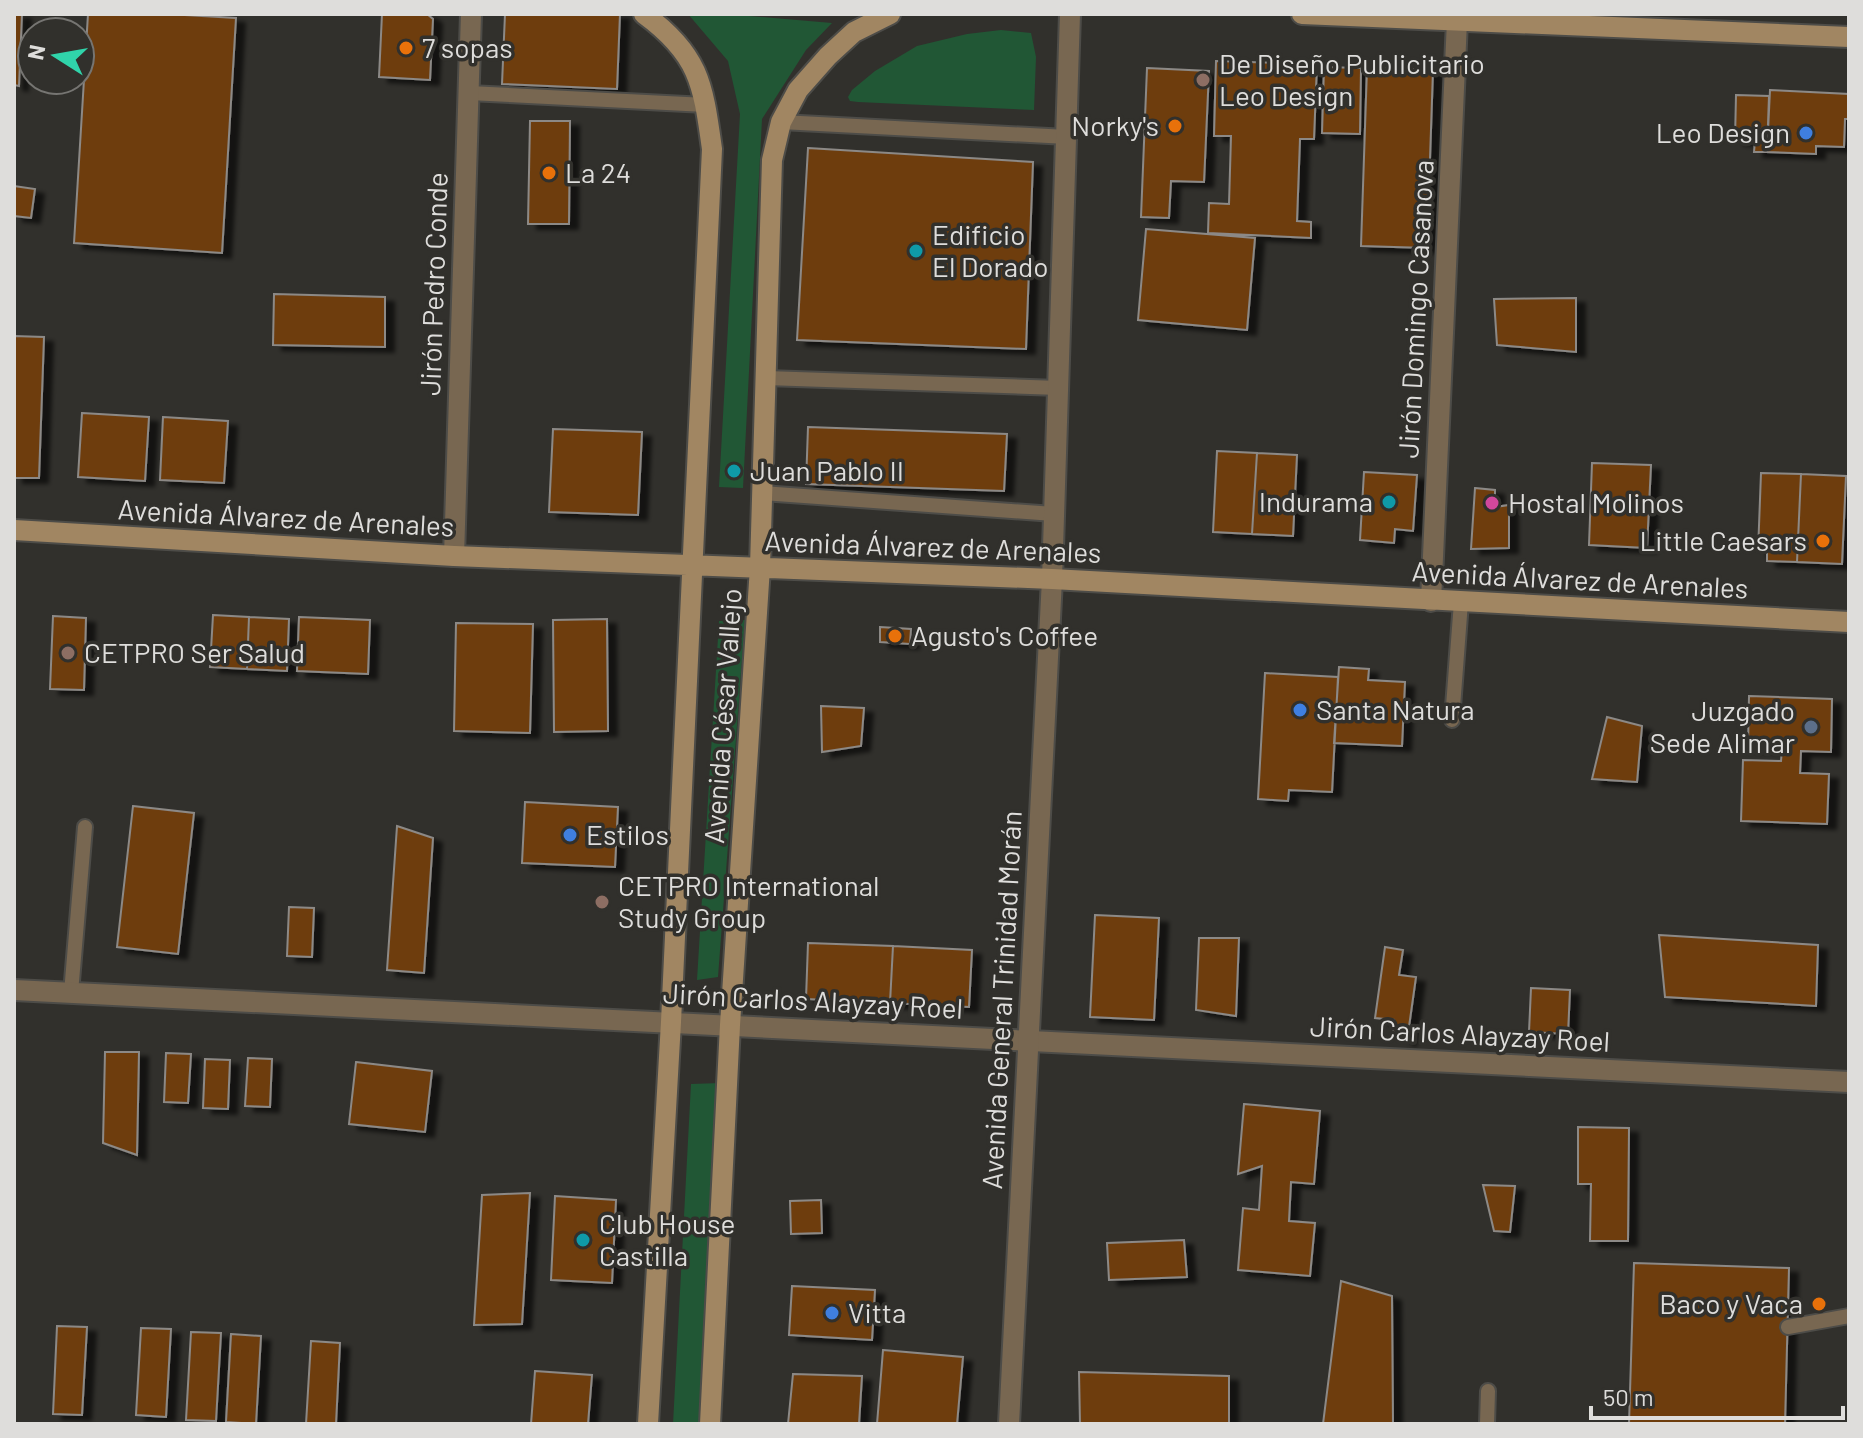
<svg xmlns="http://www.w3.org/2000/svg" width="1863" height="1438" font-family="Barlow,sans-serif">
<defs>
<filter id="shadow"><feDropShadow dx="9" dy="5" stdDeviation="2" flood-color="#0009"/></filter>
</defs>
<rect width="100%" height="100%" fill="#31302c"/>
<!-- green -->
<path fill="#215735" d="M688 14H725L832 23 806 50 762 119 743 488 719 487 740 114 728 61Z
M1001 30 1031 33 1036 57 1034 110 858 102 850 101 848 97 852 90 875 71 917 46 967 34Z
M745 620 718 977 697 980 719 621Z
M721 1083 703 1424H673L691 1084Z"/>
<!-- building -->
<path fill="#6e3e10" stroke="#8c8986" stroke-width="2" filter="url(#shadow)" d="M14 14H22L19 86 14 85Z
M88 14H168L236 18 222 253 74 243Z
M382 14H427L433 19 430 80 379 77Z
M505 14H620L617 89 502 84Z
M1216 61 1317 64 1314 139H1300L1297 221 1311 222V238L1208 233 1209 203 1229 204 1231 136H1214Z
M1324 67 1361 68 1360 134 1322 133Z
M1147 68 1209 71 1204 182 1171 181 1169 218 1141 217Z
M1367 68 1433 70 1427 248 1361 246Z
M1770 90 1849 94V119H1845L1844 147 1816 146V154L1767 152Z
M1736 95 1769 96 1767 152H1754L1755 141 1735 140Z
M530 121H570L569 224H528Z
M808 148 1033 162 1026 349 797 340Z
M14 186 35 189 31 218 14 216Z
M1146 229 1255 238 1247 330 1138 320Z
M274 294 385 297V347L273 345Z
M1576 298V352L1497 345 1494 299Z
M14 336 44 337 39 478H14Z
M82 413 149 417 145 481 78 477Z
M163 417 228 421 224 483 160 480Z
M808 427 1007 434 1004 491 806 484Z
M553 429 642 432 638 515 549 512Z
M1217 451 1257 453 1252 534 1213 532Z
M1257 453 1297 455 1293 536 1252 534Z
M1592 463 1651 465 1647 548 1589 545Z
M1364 472 1417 475 1413 531 1395 529 1394 543 1360 540Z
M1761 473 1801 474 1797 562 1767 561V552H1758Z
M1801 474 1846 476 1842 564 1797 562Z
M1475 488 1495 490V507L1509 505V548L1471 549Z
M213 615 249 617 247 669 210 667Z
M53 616 86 618 84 690 50 689Z
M249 617 289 619 287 671 247 669Z
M299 617 370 620 368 674 297 671Z
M607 619 608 731 554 732 553 620Z
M456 623 533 624 530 733 454 731Z
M880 627 911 629 910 644 880 642Z
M1339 667 1369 669 1368 680 1405 682 1402 746 1334 743Z
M1265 673 1338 677 1332 792 1289 790 1288 801 1258 799Z
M1749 696 1832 699 1831 752 1801 751 1800 773 1829 774 1827 824 1741 821 1743 760 1781 761 1782 749 1748 747Z
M821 706 864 708 861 746 822 752Z
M1607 717 1642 726 1637 782 1592 779Z
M525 802 618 807 615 867 522 863Z
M133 806 194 813 178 954 117 947Z
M397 826 433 838 424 973 387 970Z
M289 907 314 908 312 957 287 956Z
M1095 915 1159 918 1154 1020 1090 1017Z
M1659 935 1818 945 1816 1006 1665 997Z
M1199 938H1239L1236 1016 1196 1010Z
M808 943 893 946 890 1003 806 999Z
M893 946 972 950 969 1007 890 1003Z
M1385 947 1403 950 1399 975 1416 977 1407 1041 1393 1031 1394 1020 1375 1018Z
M1531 988 1570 990 1568 1034 1529 1032Z
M105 1052H139L137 1155 103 1143Z
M166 1053 191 1054 188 1103 164 1102Z
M248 1058 272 1059 270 1107 245 1106Z
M205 1059 230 1060 228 1109 203 1108Z
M356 1062 432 1071 425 1132 349 1124Z
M1244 1104 1320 1111 1314 1184 1291 1182 1289 1221 1315 1223 1310 1276 1238 1270 1243 1208 1259 1210 1262 1166 1238 1174Z
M1578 1127 1629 1128 1628 1241H1590L1591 1184H1578Z
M1483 1185 1515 1186 1510 1232 1494 1231Z
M530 1193 522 1324 474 1325 482 1195Z
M555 1196 616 1200 612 1283 551 1280Z
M821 1200 822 1233 791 1234 790 1201Z
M1184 1240 1187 1277 1109 1280 1107 1243Z
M1634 1263 1789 1268 1785 1424H1629Z
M1341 1281 1392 1296 1393 1424H1323Z
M792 1286 875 1290 872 1340 789 1335Z
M57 1326 87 1327 82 1415 53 1414Z
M141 1328 171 1329 166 1417 136 1415Z
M191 1332 221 1333 216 1421 186 1420Z
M231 1334 261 1336 256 1424 226 1422Z
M311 1341 340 1343 336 1424H306Z
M883 1350 963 1357 957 1424H877Z
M535 1371 592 1375 588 1424H531Z
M1079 1372 1229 1376V1424H1080Z
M793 1374 862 1376 859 1424H788Z"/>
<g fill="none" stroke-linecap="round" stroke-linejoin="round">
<!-- service casing -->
<g stroke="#4d4c48" stroke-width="18">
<path id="service" d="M469 93 706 105
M781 122 1067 137
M766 378 1059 388
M762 493 1054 514
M1452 720 1461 602
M71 993 85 827
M1788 1327 1849 1316
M1487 1424 1488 1391"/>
</g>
<!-- minor casing -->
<g stroke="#4d4c48" stroke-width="24">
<path id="minor" d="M454 556 471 14
M1431 601 1457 21
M14 990 1849 1082"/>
</g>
<!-- tertiary casing -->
<g stroke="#4d4c48" stroke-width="24">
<path id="tertiary" d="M1009 1424 1052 579 1070 14"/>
</g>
<!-- secondary casing -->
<g stroke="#4d4c48" stroke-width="24">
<path id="secondary" d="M644 14C700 55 703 85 712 149L671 1022 648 1424
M1302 14 1849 37
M14 530 454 556 1052 579 1849 622
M710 1424 730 1025 760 567 772 160 781 122 798 90 828 56 854 32 890 14"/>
</g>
<!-- service -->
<use href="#service" stroke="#786751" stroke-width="14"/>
<!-- minor -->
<use href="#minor" stroke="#786751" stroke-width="20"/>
<!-- tertiary -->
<use href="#tertiary" stroke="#786751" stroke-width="20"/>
<!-- secondary -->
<use href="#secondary" stroke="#a18662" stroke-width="20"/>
</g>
<!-- markers -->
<g fill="#e8710a" stroke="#31302c" stroke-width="3">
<circle cx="406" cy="48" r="8"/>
<circle cx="1175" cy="126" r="8"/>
<circle cx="549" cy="173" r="8"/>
<circle cx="1823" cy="541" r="8"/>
<circle cx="895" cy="636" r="8"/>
<circle cx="1819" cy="1304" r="8"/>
</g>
<g fill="#8d6e63" stroke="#31302c" stroke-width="3">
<circle cx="1203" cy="80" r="8"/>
<circle cx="68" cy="653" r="8"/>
<circle cx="602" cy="902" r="8"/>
</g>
<g fill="#3f7fe0" stroke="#31302c" stroke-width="3">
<circle cx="1806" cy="133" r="8"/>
<circle cx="1300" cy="710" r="8"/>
<circle cx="570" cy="835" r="8"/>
<circle cx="832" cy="1313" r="8"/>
</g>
<g fill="#0f9aa8" stroke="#31302c" stroke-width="3">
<circle cx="916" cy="251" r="8"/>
<circle cx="734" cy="471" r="8"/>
<circle cx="1389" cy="502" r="8"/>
<circle cx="583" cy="1240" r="8"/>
</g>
<circle fill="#d1479c" stroke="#31302c" stroke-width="3" cx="1492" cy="503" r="8"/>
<circle fill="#5c6f8a" stroke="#31302c" stroke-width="3" cx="1811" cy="727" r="8"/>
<g text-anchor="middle" stroke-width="7" stroke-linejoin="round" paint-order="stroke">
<!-- poi labels -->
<g font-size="28" fill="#dedddb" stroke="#31302c" text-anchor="start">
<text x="422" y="58">7 sopas</text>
<text x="1219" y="74">De Diseño Publicitario<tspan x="1219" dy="32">Leo Design</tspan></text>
<text x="1159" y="136" text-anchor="end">Norky's</text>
<text x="1790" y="143" text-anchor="end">Leo Design</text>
<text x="565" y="183">La 24</text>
<text x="932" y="245">Edificio<tspan x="932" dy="32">El Dorado</tspan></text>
<text x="750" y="481">Juan Pablo II</text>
<text x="1373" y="512" text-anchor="end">Indurama</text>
<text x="1508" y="513">Hostal Molinos</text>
<text x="1807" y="551" text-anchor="end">Little Caesars</text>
<text x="911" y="646">Agusto's Coffee</text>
<text x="84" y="663">CETPRO Ser Salud</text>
<text x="1316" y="720">Santa Natura</text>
<text x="1795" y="721" text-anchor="end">Juzgado<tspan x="1795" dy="32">Sede Alimar</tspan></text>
<text x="586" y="845">Estilos</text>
<text x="618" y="896">CETPRO International<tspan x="618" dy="32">Study Group</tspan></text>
<text x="599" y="1234">Club House<tspan x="599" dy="32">Castilla</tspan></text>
<text x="1803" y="1314" text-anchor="end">Baco y Vaca</text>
<text x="848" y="1323">Vitta</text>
</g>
<!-- street labels -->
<g font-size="28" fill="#dedddb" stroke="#31302c">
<text transform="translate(434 284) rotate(-88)" y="10">Jirón Pedro Conde</text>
<text transform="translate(1416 309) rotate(-87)" y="10">Jirón Domingo Casanova</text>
<text transform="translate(286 518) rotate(3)" y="10">Avenida Álvarez de Arenales</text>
<text transform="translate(933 547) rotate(2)" y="10">Avenida Álvarez de Arenales</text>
<text transform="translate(1580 580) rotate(3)" y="10">Avenida Álvarez de Arenales</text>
<text transform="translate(723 716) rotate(-86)" y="10">Avenida César Vallejo</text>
<text transform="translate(1002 1000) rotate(-87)" y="10">Avenida General Trinidad Morán</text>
<text transform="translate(813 1001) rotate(3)" y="10">Jirón Carlos Alayzay Roel</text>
<text transform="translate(1460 1034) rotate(3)" y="10">Jirón Carlos Alayzay Roel</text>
</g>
</g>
<!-- border -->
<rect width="1863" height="1438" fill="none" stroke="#dedddb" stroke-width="32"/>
<!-- north arrow -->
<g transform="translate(56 56) rotate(281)"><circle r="38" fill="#31302c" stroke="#767572" stroke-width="2"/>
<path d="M0-6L14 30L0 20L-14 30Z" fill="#30d4aa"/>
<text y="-12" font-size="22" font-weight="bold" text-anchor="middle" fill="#dedddb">N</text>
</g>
<!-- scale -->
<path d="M1591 1406v12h252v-12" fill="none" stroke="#dedddb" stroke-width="4"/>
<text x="1603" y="1406" font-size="24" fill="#dedddb" stroke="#31302c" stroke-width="6" paint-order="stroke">50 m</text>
</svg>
